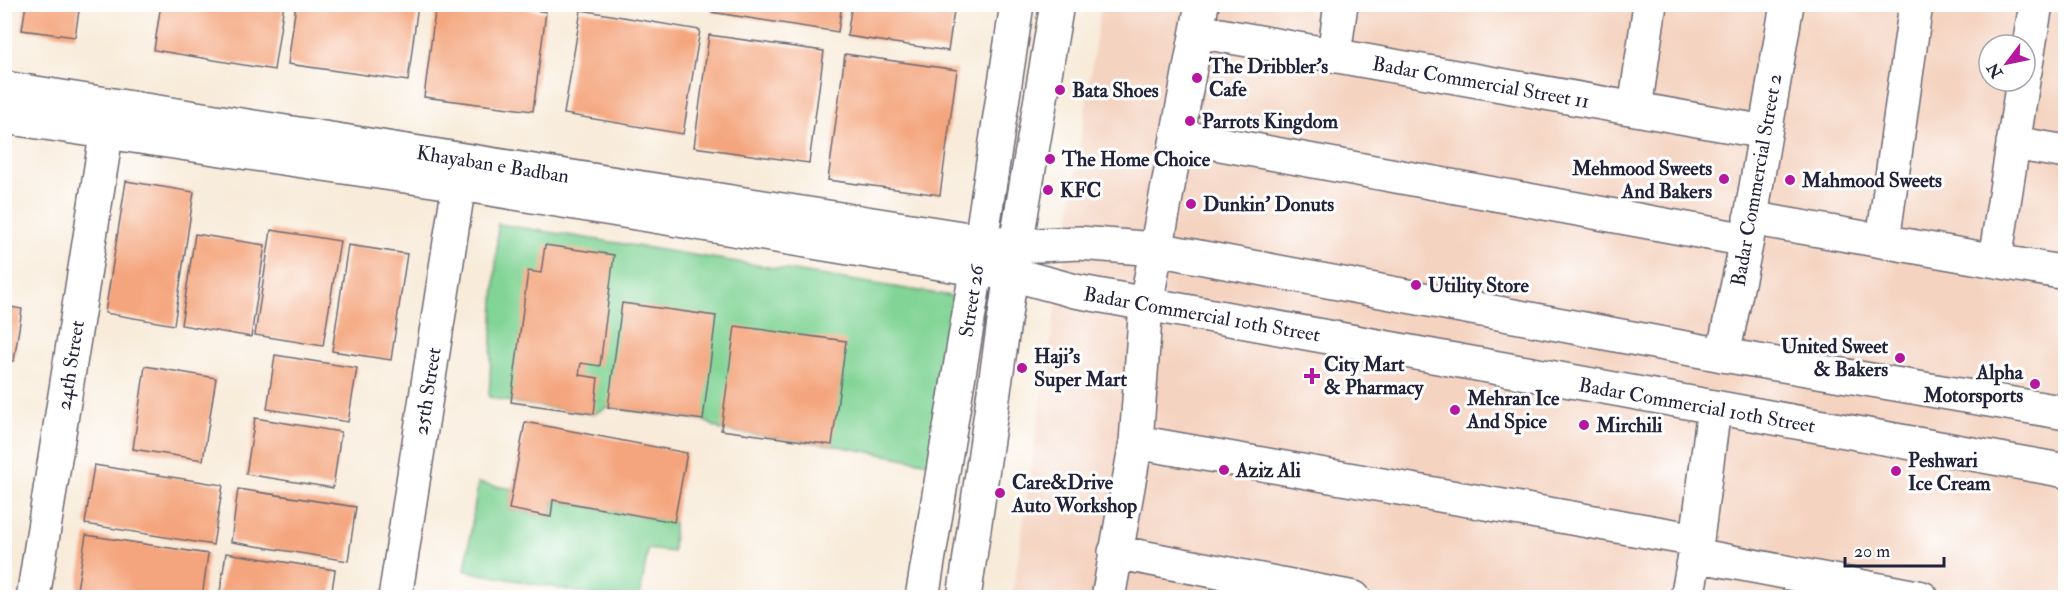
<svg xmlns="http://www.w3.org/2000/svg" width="2070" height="602" font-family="'IM FELL Double Pica',serif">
<rect width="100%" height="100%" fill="#fff"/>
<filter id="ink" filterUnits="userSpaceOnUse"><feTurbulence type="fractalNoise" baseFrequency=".0167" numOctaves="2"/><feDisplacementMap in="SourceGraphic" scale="12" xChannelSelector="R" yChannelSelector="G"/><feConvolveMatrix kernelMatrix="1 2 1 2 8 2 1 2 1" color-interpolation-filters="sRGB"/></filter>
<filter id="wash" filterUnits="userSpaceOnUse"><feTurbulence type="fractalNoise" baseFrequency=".008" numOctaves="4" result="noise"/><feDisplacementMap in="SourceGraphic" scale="24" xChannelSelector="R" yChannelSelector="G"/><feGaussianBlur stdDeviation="1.35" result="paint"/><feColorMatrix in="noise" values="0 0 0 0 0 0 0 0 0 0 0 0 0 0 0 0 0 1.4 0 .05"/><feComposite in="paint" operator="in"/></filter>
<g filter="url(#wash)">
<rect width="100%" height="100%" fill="#f8ebd9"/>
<!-- built -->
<path fill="#f4d3c0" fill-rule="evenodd" d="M1101 5H2065V597L1012 598ZM1989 45H2025V81H1989Z"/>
<!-- green -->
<path fill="#82d496" stroke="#527b68" stroke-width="1.5" d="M498 224 963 298 940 465 832 445 721 430 703 420 608 407 594 414 511 402 489 397Z
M478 483 513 489 509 509 551 517 553 500 674 522 673 552 648 549 640 597H606L465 571Z"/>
<g id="blocks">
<!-- building -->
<path fill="#f4a57d" d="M4 4H11L7 31H4Z
M26 4H80L75 37 22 30Z
M161 4H284L274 70 154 50Z
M296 4H418L408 81 288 64Z
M436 4H494L546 12 533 111 424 97Z
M712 4H842L838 32 711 12Z
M852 4H955L948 51 847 36Z
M581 10 700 30 683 134 564 114Z
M709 35 824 51 809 163 694 147Z
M845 54 957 70 940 195 828 180Z
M126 181 194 192 174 325 105 313Z
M271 230 340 241 323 346 255 335Z
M195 234 265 245 251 337 181 325Z
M348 245 407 254 391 360 332 351Z
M545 245 614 255 600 366 581 363 579 375 598 378 594 414 511 402 528 271 541 273Z
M622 303 716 316 703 420 608 407Z
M4 306 22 309 14 361 4 360Z
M735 326 846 341 832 445 721 430Z
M275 355 357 368 348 422 267 409Z
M145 366 216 378 203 460 133 449Z
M255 418 341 432 333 488 246 474Z
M525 422 687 453 674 522 553 500 551 517 509 509Z
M94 465 223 485 213 545 85 524Z
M238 489 356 507 348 561 231 542Z
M86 535 208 554 202 598H87L76 596Z
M226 553 335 570 331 598H219Z"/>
</g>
</g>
<g filter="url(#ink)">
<use href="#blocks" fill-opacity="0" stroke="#6d6872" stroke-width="1.5"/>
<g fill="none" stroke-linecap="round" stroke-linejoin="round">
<!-- minor casing -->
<g stroke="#6d6872" stroke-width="36">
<path id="minor" d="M1197 31 1765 132
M1334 55 1341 4
M2025 71 2036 4
M4 88 981 241
M1635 109 1650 4
M4 117 460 184 976 269
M1177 136 1747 240
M2013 143 2066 152
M1750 218 2066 273
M1883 241 1916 4
M1995 260 2023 81
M1723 355 1747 240 1787 4
M1136 442 1697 540
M1115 552 1354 598
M1695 555 1922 598
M33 598 110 110
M395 598 462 164
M1108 598 1136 442 1146 304 1202 4
M1687 598 1695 555 1714 408"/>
</g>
<!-- major casing -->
<g stroke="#6d6872" stroke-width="36">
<path id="major" d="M981 241 1017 246 1079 243 1156 249 1723 355 2066 413
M976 269 1011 274 1075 291 2066 471
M922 598 981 241 1017 4
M964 598 1011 274 1057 4"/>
</g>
<!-- minor -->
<use href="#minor" stroke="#fff" stroke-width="33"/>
<!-- major -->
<use href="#major" stroke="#fff" stroke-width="33"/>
</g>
</g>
<!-- markers -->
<g fill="#b5179e" stroke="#fff" stroke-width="2">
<circle cx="1197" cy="78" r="6"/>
<circle cx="1060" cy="90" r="6"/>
<circle cx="1190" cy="121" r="6"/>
<circle cx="1050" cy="159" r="6"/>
<circle cx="1724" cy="179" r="6"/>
<circle cx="1790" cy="180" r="6"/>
<circle cx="1048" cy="190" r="6"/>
<circle cx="1191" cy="204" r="6"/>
<circle cx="1416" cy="285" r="6"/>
<circle cx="1900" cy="358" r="6"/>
<circle cx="1022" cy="368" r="6"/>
<path d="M1309 367h6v6h6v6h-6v6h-6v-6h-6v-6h6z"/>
<circle cx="2035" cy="384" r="6"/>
<circle cx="1455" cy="410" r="6"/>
<circle cx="1584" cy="425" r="6"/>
<circle cx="1224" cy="470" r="6"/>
<circle cx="1896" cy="471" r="6"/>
<circle cx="1000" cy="493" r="6"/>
</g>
<g text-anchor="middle" stroke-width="6" stroke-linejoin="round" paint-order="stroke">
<!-- poi labels -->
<g font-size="20" font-weight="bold" fill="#22223b" stroke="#fff" text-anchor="start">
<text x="1209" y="73">The Dribbler's<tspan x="1209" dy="23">Cafe</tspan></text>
<text x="1072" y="97">Bata Shoes</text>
<text x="1202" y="128">Parrots Kingdom</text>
<text x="1062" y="166">The Home Choice</text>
<text x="1712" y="175" text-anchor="end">Mehmood Sweets<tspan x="1712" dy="23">And Bakers</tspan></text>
<text x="1802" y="187">Mahmood Sweets</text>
<text x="1060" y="197">KFC</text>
<text x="1203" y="211">Dunkin' Donuts</text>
<text x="1428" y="292">Utility Store</text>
<text x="1888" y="353" text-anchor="end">United Sweet<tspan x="1888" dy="23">&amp; Bakers</tspan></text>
<text x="1034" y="363">Haji's<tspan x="1034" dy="23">Super Mart</tspan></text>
<text x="1324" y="371">City Mart<tspan x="1324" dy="23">&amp; Pharmacy</tspan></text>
<text x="2023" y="379" text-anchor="end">Alpha<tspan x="2023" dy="23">Motorsports</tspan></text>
<text x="1467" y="405">Mehran Ice<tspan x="1467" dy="23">And Spice</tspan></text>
<text x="1596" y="432">Mirchili</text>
<text x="1908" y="467">Peshwari<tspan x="1908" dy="23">Ice Cream</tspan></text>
<text x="1236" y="477">Aziz Ali</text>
<text x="1012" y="489">Care&amp;Drive<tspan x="1012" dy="23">Auto Workshop</tspan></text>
</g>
<!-- street labels -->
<g font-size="20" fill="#22223b" stroke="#fff">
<text transform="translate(1481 82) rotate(10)" y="7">Badar Commercial Street 11</text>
<text transform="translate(493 164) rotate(9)" y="7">Khayaban e Badban</text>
<text transform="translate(1756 180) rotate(-80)" y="7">Badar Commercial Street 2</text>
<text transform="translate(971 301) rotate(-81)" y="7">Street 26</text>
<text transform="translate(1202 314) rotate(10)" y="7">Badar Commercial 10th Street</text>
<text transform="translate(70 365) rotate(-81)" y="7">24th Street</text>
<text transform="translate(427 391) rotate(-81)" y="7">25th Street</text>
<text transform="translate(1697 405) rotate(10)" y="7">Badar Commercial 10th Street</text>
</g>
</g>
<!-- margin -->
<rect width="2070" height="602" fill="none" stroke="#fff" stroke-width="24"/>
<!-- north arrow -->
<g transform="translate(2007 63) rotate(238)"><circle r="28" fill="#ffffff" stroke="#a7a7b1" stroke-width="1.5"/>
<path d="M0-4.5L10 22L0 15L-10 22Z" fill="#b5179e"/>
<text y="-9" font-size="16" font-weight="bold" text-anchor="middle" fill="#22223b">N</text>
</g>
<!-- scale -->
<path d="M1845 557v9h99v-9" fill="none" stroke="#22223b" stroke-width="3"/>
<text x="1854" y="557" font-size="18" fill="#22223b" stroke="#ffffff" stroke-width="4.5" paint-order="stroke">20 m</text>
</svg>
